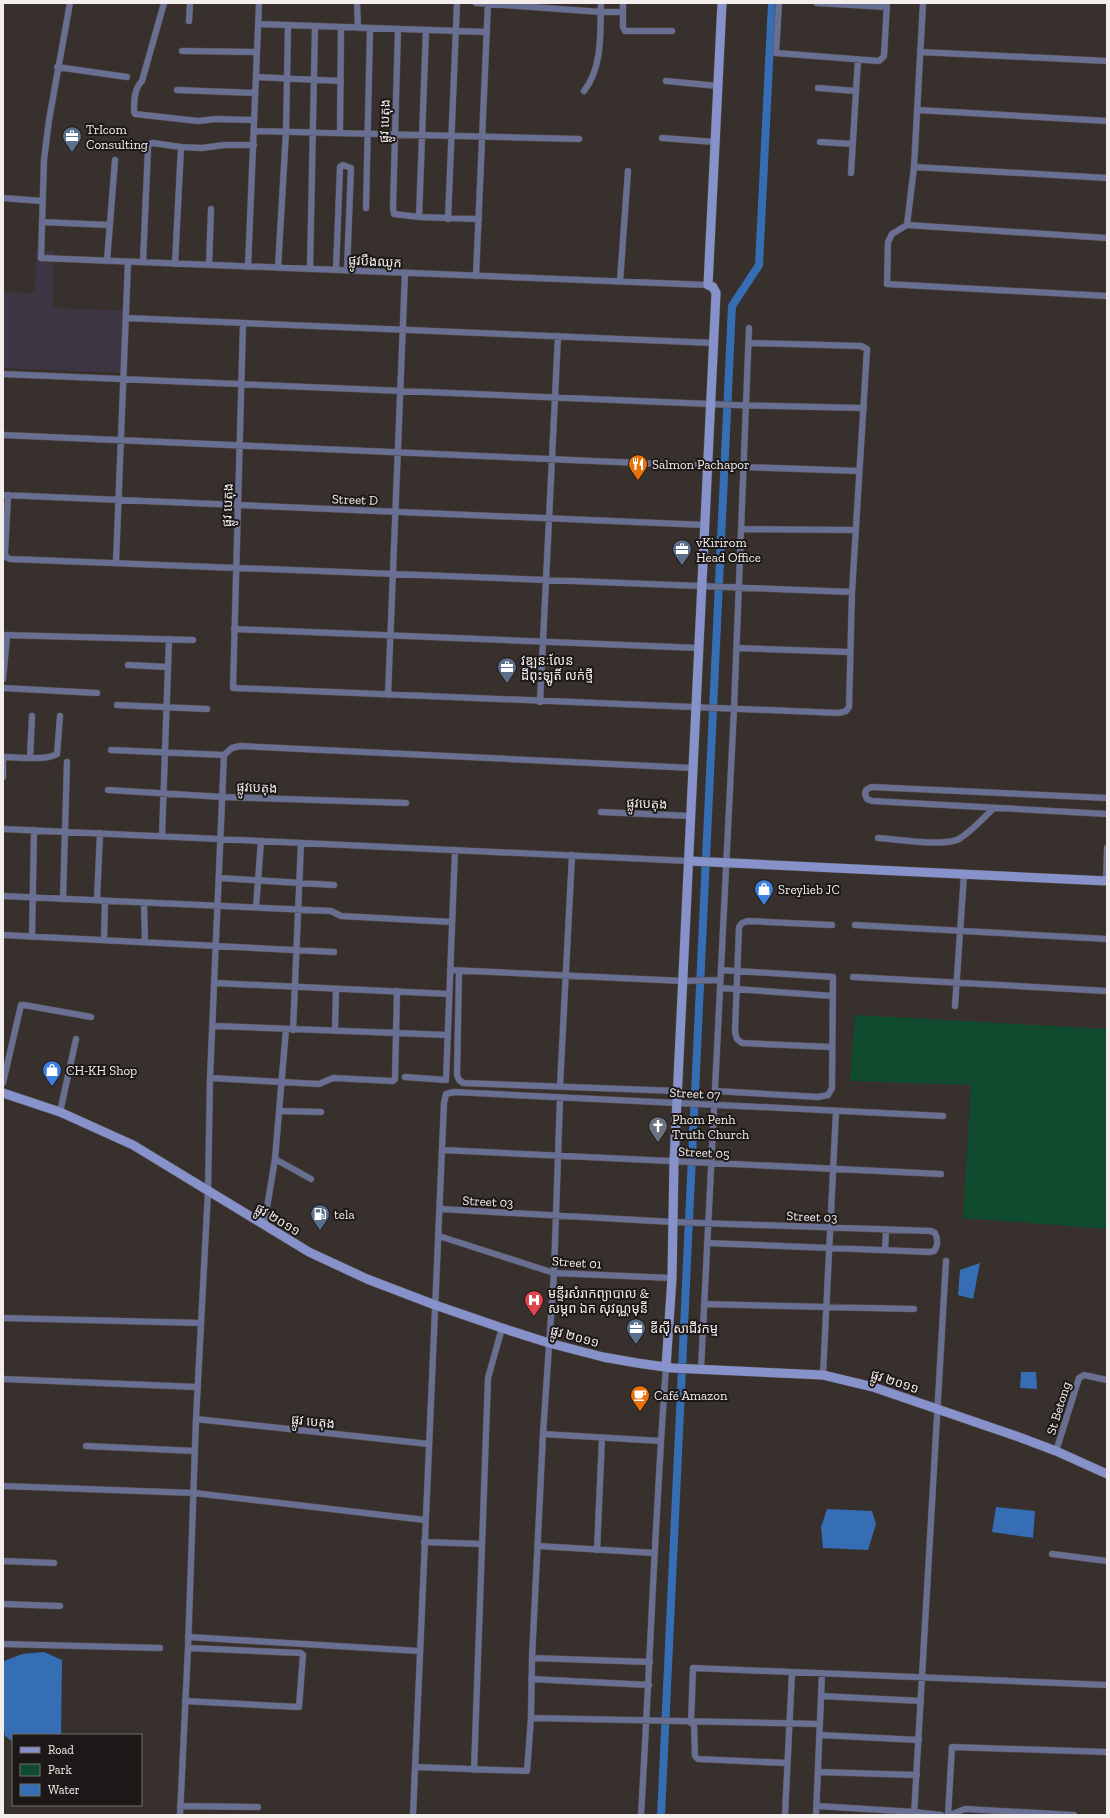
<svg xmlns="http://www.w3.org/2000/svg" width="1110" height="1818" font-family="'Zilla Slab','Noto Sans Khmer',serif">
<rect width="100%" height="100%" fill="#37302c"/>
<!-- commercial -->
<path fill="#3e3545" d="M36 251H54L53 308 130 311 127 373 3 368V292L35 293Z"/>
<!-- green -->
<path fill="#104b30" d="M855 1015 1107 1029V1229L963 1218 971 1085 850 1081Z"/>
<!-- water -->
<path fill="#356eb4" d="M980 1263 973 1299 958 1295 960 1270Z
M1021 1372H1036L1037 1389 1020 1388Z
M996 1507 1035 1511 1033 1538 992 1532Z
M827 1509 872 1511 876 1524 868 1550 823 1548 821 1527Z
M44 1652 62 1660 61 1735H13V1742L5 1736 3 1727 4 1661 22 1654Z"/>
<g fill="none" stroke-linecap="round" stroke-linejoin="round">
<!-- canal -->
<path stroke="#356eb4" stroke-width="8" d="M661 1815 732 306 759 265 772 3"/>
<!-- street casing -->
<g stroke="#554e4b" stroke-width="7">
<path id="street" d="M70 3 49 120 44 160 41 258 708 285
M164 3 142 81C134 89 134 101 134 112L135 114 198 121 216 119 253 120
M357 3 358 28
M476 3 601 12H623
M623 3V27L625 31H672
M779 3 776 53 879 61 884 56 887 3
M817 3 887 7
M189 21 190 3
M258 24 487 32
M398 29 393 208 394 214 419 217 479 219
M182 51 257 52
M920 52 1107 61
M57 67 127 77
M256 77 341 81
M666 81 718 86
M818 88 856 91
M177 90 255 93
M584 91C603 67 600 32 601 3
M917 110 1107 121
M254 131 579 139
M340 133 341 27
M662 138 715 142
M820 142 853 144
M914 167 1107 178
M851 173 858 59
M3 198 42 201
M366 208 370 28
M419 217 426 30
M448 219 457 3
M42 222 109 225
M907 225 914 167 923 3
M1107 238 907 225 892 234 888 242 887 284 1107 296
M107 261 115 160
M143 262 148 148 149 144 153 143 181 147 202 148 224 145H254
M175 264 181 147
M209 265 211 209
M248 267 259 3
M278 268 286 132 288 25
M310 269 315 26
M336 270 340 167 343 165 351 168 347 270
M476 276 488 3
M620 281 628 171
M126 318 714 343
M243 323 233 688 839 713 846 711 849 707 852 592 867 349 861 346 749 343
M3 374 733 405 864 408
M3 435 708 466
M744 467 859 471
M3 495 705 525
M8 495 5 553 6 557 10 559 852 592
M741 529 856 530
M116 562 128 262
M234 629 699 648
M3 635 193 640
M737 648 849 652
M128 665 168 667
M3 679 7 636
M3 688 97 693
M388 695 405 273
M540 702 558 336
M117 705 207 709
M111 750 224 755 232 748 240 746 693 768
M3 757C17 757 46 761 57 754L60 716
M30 758 32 716
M3 760V777
M108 790 223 797 406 803
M1107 798 871 787 866 790 865 794 867 799 872 801 1107 814
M601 812 691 816
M3 829 689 861
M162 836 169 639
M878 838C897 839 943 847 959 839 972 831 983 818 994 808
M219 878 334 885
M1106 881 1107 848
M3 896 331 911 341 916 452 922
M63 899 67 762
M97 900 100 833
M144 903 145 942
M256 907 261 841
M855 925 1107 939
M3 935 334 952
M32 937 34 830
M104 940 105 901
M450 970 683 981 720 980
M459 971 457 1075 459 1080 463 1083 678 1091
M853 977 1107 991
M215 983 449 994
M720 988 833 996
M955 1006 964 874
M214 1026 448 1035
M293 1030 301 843
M335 1031 336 989
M831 1047 742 1043 737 1039 735 1032 739 927 742 923 748 921 832 925
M405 1077 446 1080 455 850
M210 1078 319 1084 333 1078 393 1081 395 1079 397 991
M3 1083 21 1005H24L91 1017
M560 1086 572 855
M715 1091 818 1097 828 1095 832 1088 833 977 721 970
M280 1111 321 1112
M60 1112 76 1039
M443 1150 941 1174
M275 1159 311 1179
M440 1209 673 1222 931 1231 935 1233C938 1239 938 1246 934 1251L930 1252 707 1243
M264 1226 275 1159 286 1029
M439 1236 554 1273 672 1278
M885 1250 886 1230
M704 1304 914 1309
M3 1318 201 1323
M701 1369 734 709 749 328
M823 1375 836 1111
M3 1379 197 1387
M196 1419 429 1444
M543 1434 661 1441
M86 1446 195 1451
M1056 1451 1079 1378 1084 1375 1107 1380
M3 1486 194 1493 425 1520
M424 1542 482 1544
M538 1546 655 1553
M597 1550 602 1438
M1052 1554 1107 1561
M3 1561 54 1563
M3 1604 60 1606
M188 1637 419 1651
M3 1644 160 1648
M532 1658 650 1662
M531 1679 649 1685
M821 1696 921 1701
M185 1701 299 1707 303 1655 301 1653 188 1648
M531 1718 820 1724
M691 1723 693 1668 1107 1685
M694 1723 695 1756 698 1759 787 1763
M820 1735 919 1740
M415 1767 527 1771 531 1718 532 1658 543 1434 554 1273 560 1098
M474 1770 488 1378 502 1328
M818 1772 917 1775
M180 1806 258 1807
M817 1806 914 1812 941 1815
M180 1815 188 1648 196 1419 208 1191 210 1078 224 755
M413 1815 444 1103 446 1094 454 1092 943 1116
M641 1815C650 1666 655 1516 666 1367
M785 1815 792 1672
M816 1815 822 1673
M914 1815 946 1261
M948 1815 952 1747 1107 1752
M950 1815 965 1809 1074 1815"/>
</g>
<!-- secondary casing -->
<g stroke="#554e4b" stroke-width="10">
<path id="secondary" d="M689 861 1107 881
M3 1093 60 1112 133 1145 309 1252 367 1279 435 1305 502 1328 549 1343 603 1357 637 1363 672 1368 823 1375 873 1387 1016 1436 1056 1451 1107 1474
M666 1367 672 1278 674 1162 716 293 713 287 708 285 722 3"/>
</g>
<!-- street -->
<use href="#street" stroke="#686f93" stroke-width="6"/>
<!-- secondary -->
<use href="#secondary" stroke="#8791ca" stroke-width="9"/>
</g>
<!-- icons -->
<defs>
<g id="office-pin" transform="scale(1)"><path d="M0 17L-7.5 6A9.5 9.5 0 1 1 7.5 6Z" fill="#5c6f8a" stroke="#1c1817"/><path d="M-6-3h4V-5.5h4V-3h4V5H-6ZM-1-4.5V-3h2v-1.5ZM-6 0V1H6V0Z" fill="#fff"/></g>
<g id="restaurant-pin" transform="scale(1)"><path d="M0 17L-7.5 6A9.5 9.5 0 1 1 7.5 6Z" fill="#e8710a" stroke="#1c1817"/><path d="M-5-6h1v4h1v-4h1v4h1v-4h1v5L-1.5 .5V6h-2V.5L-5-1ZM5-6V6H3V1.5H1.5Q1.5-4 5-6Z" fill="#fff"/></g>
<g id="shop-pin" transform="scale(1)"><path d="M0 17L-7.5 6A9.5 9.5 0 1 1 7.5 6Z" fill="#3f7fe0" stroke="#1c1817"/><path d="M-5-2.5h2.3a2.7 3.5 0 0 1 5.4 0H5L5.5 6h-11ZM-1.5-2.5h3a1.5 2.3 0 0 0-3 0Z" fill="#fff"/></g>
<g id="church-pin" transform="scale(1)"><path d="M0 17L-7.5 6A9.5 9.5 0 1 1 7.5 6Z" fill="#6b7280" stroke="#1c1817"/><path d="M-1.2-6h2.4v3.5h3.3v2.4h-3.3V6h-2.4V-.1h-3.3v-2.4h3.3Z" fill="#fff"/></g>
<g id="fuel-pin" transform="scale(1)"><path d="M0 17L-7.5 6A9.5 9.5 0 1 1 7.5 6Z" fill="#5c6f8a" stroke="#1c1817"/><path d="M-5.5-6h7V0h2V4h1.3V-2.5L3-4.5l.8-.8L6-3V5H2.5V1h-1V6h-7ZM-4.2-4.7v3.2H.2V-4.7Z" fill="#fff"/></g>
<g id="hospital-pin" transform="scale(1)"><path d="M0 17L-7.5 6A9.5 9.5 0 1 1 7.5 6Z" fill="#e0444e" stroke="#1c1817"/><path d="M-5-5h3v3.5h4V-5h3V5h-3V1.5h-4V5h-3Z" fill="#fff"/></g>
<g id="cafe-pin" transform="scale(1)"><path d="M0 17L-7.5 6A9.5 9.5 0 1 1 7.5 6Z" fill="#e8710a" stroke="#1c1817"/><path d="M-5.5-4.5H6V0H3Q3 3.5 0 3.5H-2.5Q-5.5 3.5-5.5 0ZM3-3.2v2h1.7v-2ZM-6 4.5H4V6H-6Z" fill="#fff"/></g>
</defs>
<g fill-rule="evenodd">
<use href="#office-pin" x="72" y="136"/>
<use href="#restaurant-pin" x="638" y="464"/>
<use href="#office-pin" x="682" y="549"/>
<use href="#office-pin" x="507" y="667"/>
<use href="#shop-pin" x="764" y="889"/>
<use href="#shop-pin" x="52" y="1070"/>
<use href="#church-pin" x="658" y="1126"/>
<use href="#fuel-pin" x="320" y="1214"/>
<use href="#hospital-pin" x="534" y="1300"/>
<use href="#office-pin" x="636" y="1328"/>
<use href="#cafe-pin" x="640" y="1395"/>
</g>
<g text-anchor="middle" stroke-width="4" stroke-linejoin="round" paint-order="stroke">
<!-- street labels -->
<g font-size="13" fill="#f3eeec" stroke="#1c1817">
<text transform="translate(384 121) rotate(-88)" y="5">ផ្លូវ បេតុង</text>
<text transform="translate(375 261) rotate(3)" y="5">ផ្លូវបឹងឈូក</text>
<text transform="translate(355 499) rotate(2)" y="5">Street D</text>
<text transform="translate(227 505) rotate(-88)" y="5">ផ្លូវ បេតុង</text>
<text transform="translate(257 787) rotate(2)" y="5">ផ្លូវបេតុង</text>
<text transform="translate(647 803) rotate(2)" y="5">ផ្លូវបេតុង</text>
<text transform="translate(695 1093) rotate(3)" y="5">Street 07</text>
<text transform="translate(704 1152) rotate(3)" y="5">Street 05</text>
<text transform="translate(488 1201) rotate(3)" y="5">Street 03</text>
<text transform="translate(812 1216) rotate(2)" y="5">Street 03</text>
<text transform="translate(278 1219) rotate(31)" y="5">ផ្លូវ ២០១១</text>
<text transform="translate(577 1262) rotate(4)" y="5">Street 01</text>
<text transform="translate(575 1336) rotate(15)" y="5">ផ្លូវ ២០១១</text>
<text transform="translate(895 1381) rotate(18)" y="5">ផ្លូវ ២០១១</text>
<text transform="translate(1058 1408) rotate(-73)" y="5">St Betong</text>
<text transform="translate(313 1421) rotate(6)" y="5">ផ្លូវ បេតុង</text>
</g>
<!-- poi labels -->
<g font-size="13" fill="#f3eeec" stroke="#1c1817" text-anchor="start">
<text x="86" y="134">TrIcom<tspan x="86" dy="15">Consulting</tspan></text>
<text x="652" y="469">Salmon Pachapor</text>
<text x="696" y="547">vKirirom<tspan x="696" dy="15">Head Office</tspan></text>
<text x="521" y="665">វឌ្ឍនៈលែន<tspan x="521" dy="15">ដីពុះឡូតិ៍ លក់ថ្មី</tspan></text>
<text x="778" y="894">Sreylieb JC</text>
<text x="66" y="1075">CH-KH Shop</text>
<text x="672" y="1124">Phom Penh<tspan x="672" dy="15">Truth Church</tspan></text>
<text x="334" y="1219">tela</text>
<text x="548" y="1298">មន្ទីរសំរាកព្យាបាល &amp;<tspan x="548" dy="15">សម្ភព ឯក សុវណ្ណមុនី</tspan></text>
<text x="650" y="1333">ឌីស៊ី សាជីវកម្ម</text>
<text x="654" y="1400">Café Amazon</text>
</g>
</g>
<!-- border -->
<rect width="1110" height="1818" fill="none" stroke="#f3eeec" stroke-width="8"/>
<!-- legend -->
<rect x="12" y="1734" width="130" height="72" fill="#1c1817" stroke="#726e6c"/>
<rect x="20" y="1747" width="20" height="6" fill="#8791ca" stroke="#726e6c"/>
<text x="48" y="1754" font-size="12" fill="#f3eeec">Road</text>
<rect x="20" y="1764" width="20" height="12" fill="#104b30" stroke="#726e6c"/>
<text x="48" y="1774" font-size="12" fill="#f3eeec">Park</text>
<rect x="20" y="1784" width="20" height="12" fill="#356eb4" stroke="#726e6c"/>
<text x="48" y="1794" font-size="12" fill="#f3eeec">Water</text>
</svg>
